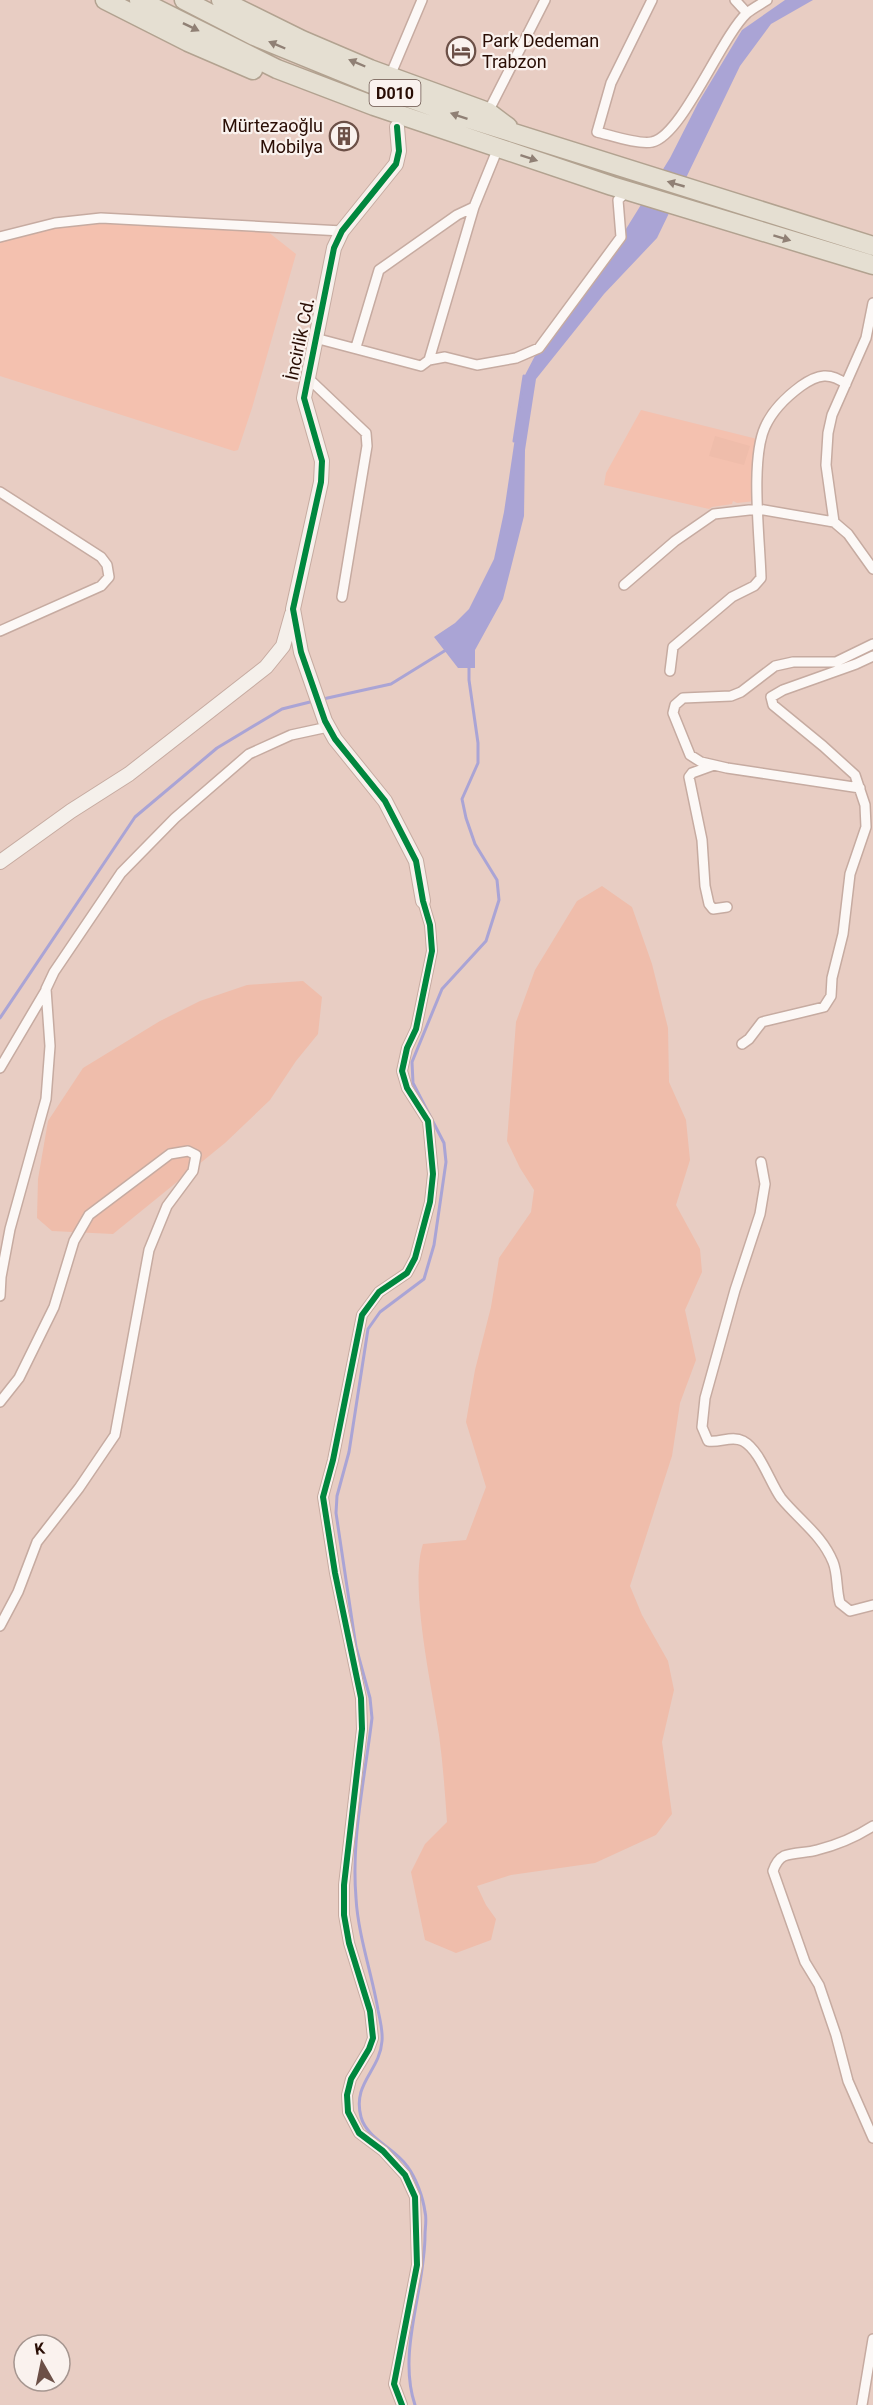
<svg xmlns="http://www.w3.org/2000/svg" width="873" height="2405" font-family="Roboto,sans-serif">
<rect width="100%" height="100%" fill="#e8cdc3"/>
<!-- built -->
<path fill="#f4c1af" d="M89 222 267 231 296 254 252 408 238 450 234 451 0 376V239Z
M641 410 757 439 754 452 755 501 737 503 733 501 732 504 712 507 709 509 604 485 606 473Z"/>
<!-- green -->
<path fill="#efbdab" d="M715 436 750 446 744 465 709 456Z
M602 886 632 907 652 964 668 1028 669 1082 686 1120 690 1160 676 1205 700 1249 702 1272 685 1310 696 1360 680 1403 672 1456 630 1586 642 1615 668 1661 674 1690 662 1742 672 1814 656 1835 595 1863 511 1875 477 1886 486 1905 496 1919 491 1940 456 1953 425 1940 411 1872 425 1844 447 1822C445 1793 443 1764 439 1735 432 1687 409 1586 423 1544L466 1540 486 1487 466 1422 475 1370 491 1307 499 1258 531 1212 534 1190 520 1168 507 1141 516 1022 535 970 577 901Z
M303 981 322 997 318 1034 296 1061 270 1100 225 1143 113 1234 52 1231 37 1218 38 1179 48 1121 83 1068 160 1021 200 1001 247 985Z"/>
<!-- water -->
<path fill="#aaa4d5" d="M785 0H813L771 24 740 66 657 238 604 294 536 379 525 450 524 516 503 599 475 650V668H458L434 637 455 623 469 609 494 559 504 512 524 377 539 348 621 237 670 158 698 103 742 30Z"/>
<g fill="none" stroke-linecap="round" stroke-linejoin="round">
<!-- stream -->
<path stroke="#aaa4d5" stroke-width="3" d="M514 441 524 376
M323 699 391 684 446 650
M0 1018 135 817 217 748 282 709 314 701
M415 2405C397 2352 425 2290 425 2235 425 2228 427 2219 425 2212 423 2197 416 2178 407 2166 395 2148 367 2139 361 2117 352 2083 380 2071 382 2041 383 2031 380 2020 378 2010 372 1974 358 1935 356 1898 351 1839 365 1777 372 1718L370 1698 356 1647 336 1513 337 1496 349 1452 368 1329 380 1312 424 1279 434 1245 446 1162 444 1143 413 1083 412 1062 442 989 486 941 499 900 497 880 475 844 466 818 462 799 478 763V743L469 680V665"/>
<!-- street casing -->
<g stroke="#c6aba1" stroke-width="12">
<path id="street" d="M652 0 611 83 597 132C610 135 639 145 652 142 682 136 721 37 747 13 753 8 761 4 767 0
M735 0 747 13
M390 76 422 0
M488 112 545 0
M0 237 55 223 101 218 342 231
M315 338 421 366 429 360 474 207 498 148
M356 347 379 270 457 215 474 207
M429 360 445 357 477 365 516 358 539 348 621 237 618 200 626 192H629
M307 377 366 433 367 446 342 597
M0 492 101 557 107 565 109 577 101 586 0 631
M834 522 848 534 873 569
M624 585 675 541 714 514 758 509 834 522 826 465 828 433 832 415 866 338 873 303
M670 671 673 647 732 597 754 586 761 578C760 539 750 460 765 427 773 409 786 397 801 386 818 374 830 372 846 384
M714 765 692 773 689 777 702 840 705 886 709 904 713 909 727 907
M860 788 727 768 701 762 690 755 673 713 675 705 683 698 731 696 741 692 775 666 793 662H836L873 644
M742 1044 749 1039 762 1022 824 1007 831 996 832 978 843 934 850 874 866 827 865 805 855 775 823 746 773 705 771 697 783 690 856 664 873 656
M0 1068 46 990
M761 1162 765 1184 760 1214 735 1290 705 1398 702 1427 708 1441C720 1443 732 1435 743 1441 760 1450 770 1483 781 1498 799 1520 822 1535 833 1562 838 1574 836 1589 840 1603L850 1611 873 1605
M0 1296 1 1277 10 1229 46 1099 50 1046 46 989 54 972 121 873 175 818 249 754 291 735 328 727
M0 1402 19 1378 54 1307 74 1241 89 1215 170 1154 188 1151 196 1155 193 1171 167 1206 149 1250 115 1435 79 1488 37 1542 18 1592 0 1626
M873 1826C856 1837 837 1845 817 1850 807 1853 794 1852 784 1856 778 1859 775 1865 773 1871L805 1962 819 1985 836 2035 848 2081 873 2138
M402 2405 394 2384 417 2265 415 2197 405 2175 383 2151 359 2133 348 2112 347 2095 351 2079 369 2049 373 2038 370 2011 349 1943 344 1915V1885L362 1729 361 1698 335 1573 323 1497 333 1460 362 1315 379 1292 407 1273 415 1258 430 1202 433 1174 428 1121 407 1088 402 1071 407 1048 416 1029 432 951 430 925 423 901
M862 2405 873 2339"/>
</g>
<!-- secondary casing -->
<g stroke="#c6aba1" stroke-width="16">
<path id="secondary" d="M397 127 399 151 396 164 342 231 334 248 304 398 322 461 321 482 293 609 301 652 325 721 335 739 385 801 416 861 423 901
M0 862 71 811 129 774 266 667 283 646 292 614"/>
</g>
<!-- highway casing -->
<g stroke="#b2a290" stroke-width="21">
<path id="highway" d="M105 0 188 42 253 70
M139 0 277 69 374 106 612 186 873 265
M184 0 254 36 386 90 453 114 873 246
M221 0 302 40 370 69 488 112 508 127"/>
</g>
<!-- street -->
<use href="#street" stroke="#fcf8f6" stroke-width="9"/>
<!-- secondary -->
<use href="#secondary" stroke="#f5f0eb" stroke-width="14"/>
<!-- highway -->
<use href="#highway" stroke="#e5dfd2" stroke-width="18"/>
<!-- cycleway casing -->
<g stroke="#faf2ee" stroke-width="10">
<path id="cycleway" d="M397 127 399 151 396 164 342 231 334 248 304 398 322 461 321 482 293 609 301 652 325 721 335 739 385 801 416 861 423 901 430 925 432 951 416 1029 407 1048 402 1071 407 1088 428 1121 433 1174 430 1202 415 1258 407 1273 379 1292 362 1315 333 1460 323 1497 335 1573 361 1698 362 1729 344 1885V1915L349 1943 370 2011 373 2038 369 2049 351 2079 347 2095 348 2112 359 2133 383 2151 405 2175 415 2197 417 2265 394 2384 402 2405"/>
</g>
<!-- cycleway -->
<use href="#cycleway" stroke="#00873e" stroke-width="6"/>
</g>
<!-- one-way arrows -->
<defs><path id="oneway-solid" d="M-6-.8H1V-3.2L6.5 0L1 3.2V.8H-6Z" transform="scale(1.5)"/></defs>
<g fill="#908075">
<use href="#oneway-solid" transform="translate(191 27) rotate(26)"/>
<use href="#oneway-solid" transform="translate(277 45) rotate(-157)"/>
<use href="#oneway-solid" transform="translate(357 63) rotate(-157)"/>
<use href="#oneway-solid" transform="translate(459 116) rotate(-161)"/>
<use href="#oneway-solid" transform="translate(529 158) rotate(18)"/>
<use href="#oneway-solid" transform="translate(676 184) rotate(-164)"/>
<use href="#oneway-solid" transform="translate(782 238) rotate(17)"/>
</g>
<!-- icons -->
<defs>
<g id="hotel-ring" transform="scale(1.5)"><circle r="9.5" fill="#faf2ee" stroke="#6c5047" stroke-width="1.5"/><path d="M-6-4.5h1.5V1H6V5H4.5V3h-9V5H-6ZM-4 0a1.8 1.8 0 1 1 3.6 0ZM.5 0V-2.5h3Q6-2.5 6 0Z" fill="#6c5047"/></g>
<g id="building-ring" transform="scale(1.5)"><circle r="9.5" fill="#faf2ee" stroke="#6c5047" stroke-width="1.5"/><path d="M-4-6H4V6H1V3H-1V6H-4ZM-2.5-4.3h1.7v1.8h-1.7ZM.8-4.3h1.7v1.8H.8ZM-2.5-1h1.7V.8h-1.7ZM.8-1h1.7V.8H.8Z" fill="#6c5047"/></g>
</defs>
<g fill-rule="evenodd">
<use href="#hotel-ring" x="461" y="51"/>
<use href="#building-ring" x="344" y="136"/>
</g>
<g text-anchor="middle" stroke-width="4.5" stroke-linejoin="round" paint-order="stroke">
<!-- shield labels -->
<rect fill="#faf2ee" stroke="#68524a" stroke-width="1.5" x="369.5" y="80" width="51" height="26" rx="4.5"/>
<g font-size="16" font-weight="bold" fill="#290d04">
<text x="395" y="99">D010</text>
</g>
<!-- poi labels -->
<g font-size="18" fill="#290d04" stroke="#faf2ee" text-anchor="start">
<text x="482" y="47">Park Dedeman<tspan x="482" dy="21">Trabzon</tspan></text>
<text x="323" y="132" text-anchor="end">Mürtezaoğlu<tspan x="323" dy="21">Mobilya</tspan></text>
</g>
<!-- street labels -->
<g font-size="18" fill="#290d04" stroke="#faf2ee">
<text transform="translate(300 339) rotate(-78)" y="6">İncirlik Cd.</text>
</g>
</g>
<!-- north arrow -->
<g transform="translate(42 2363) rotate(351)"><circle r="28" fill="#faf2ee" stroke="#a69690" stroke-width="1.5"/>
<path d="M0-4.5L10 22L0 15L-10 22Z" fill="#6c5047"/>
<text y="-9" font-size="16" font-weight="bold" text-anchor="middle" fill="#290d04">K</text>
</g>
</svg>
